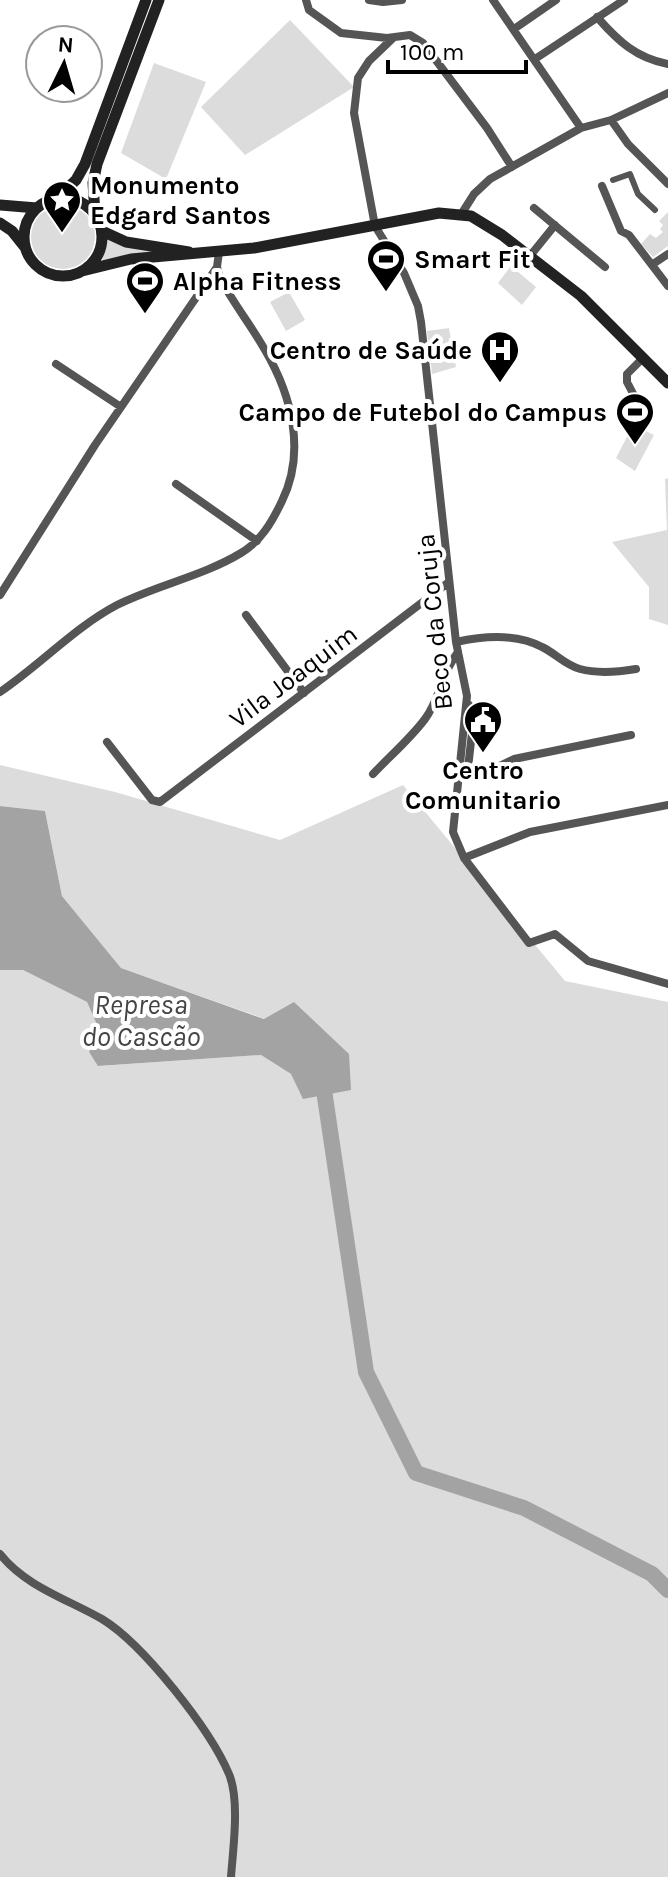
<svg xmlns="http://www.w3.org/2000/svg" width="668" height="1877" font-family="Karla,sans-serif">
<rect width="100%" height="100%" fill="#fff"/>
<!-- green -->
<path fill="#dcdcdc" d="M290 20 354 87 245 155 201 107Z
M154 63 206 82 166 179 121 153Z
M31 237a32 32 0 1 1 64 0a32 32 0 1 1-64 0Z
M668 212V246L653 257 641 244 650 234 656 238 663 232 660 229 663 225 659 221Z
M106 238 125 247 172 252 125 255 102 262Z
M511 266 536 287 522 305 498 283Z
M289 292 305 320 286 331 270 302Z
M449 328 456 367 432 374 427 331Z
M633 425 654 435 635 471 616 458Z
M668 478V625L649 619V587L612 542 667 530 665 479Z
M0 765 115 792 280 840 403 785 565 981 668 1002V1877H0V970H23L87 1002 98 1027 89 1052 99 1066 261 1055 291 1074 265 1019 121 968 62 896 45 811 0 806Z"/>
<!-- water -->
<path fill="#a3a3a3" d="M0 806 45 811 62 896 121 968 264 1019 294 1002 349 1054 351 1090 303 1099 291 1074 261 1055 98 1066 89 1052 98 1027 87 1002 23 970H0Z"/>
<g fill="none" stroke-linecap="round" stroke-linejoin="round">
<!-- river -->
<path stroke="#a3a3a3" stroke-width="16" d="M322 1077 366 1372 416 1473 524 1508 652 1574 668 1590"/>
<!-- pedestrian -->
<path stroke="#555" stroke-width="6" d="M613 180 630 174 638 194 655 210"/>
<!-- minor -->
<path stroke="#555" stroke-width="8" d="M306 0 309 10 341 33 387 38 410 35 423 43 487 128 512 167
M369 0 383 2 402 0
M493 0 581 128
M597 17C618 41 636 58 668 64
M514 29 556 0
M393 38 369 61 358 78 354 113 375 226 404 273 418 306 421 322 456 642 467 696 453 832 464 858 529 943 555 934 588 961 668 984
M535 59 624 0
M611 120 628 144 668 184
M602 186 621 231 629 235 668 286
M534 208 605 267
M462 213 474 194 490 179 581 128 611 120 668 93
M530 256 555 225
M653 264 668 254
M56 364 121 407
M640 407 627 382V374L642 359
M176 484 257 541
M0 595 95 445 217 267
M246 615 304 693
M456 642C483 636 516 633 542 647 555 653 565 665 580 669 598 674 618 672 636 669
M0 692C40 665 75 627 117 605 157 585 203 576 241 553 261 541 272 522 282 501 306 452 292 396 265 350 251 325 233 303 220 278L217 267 219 252
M469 705 473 724 468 768 474 775 479 776 514 759 631 735
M107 742 152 800 160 802 449 582
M373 774C390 756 410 739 425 719 440 699 442 672 458 652
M464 858 530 832 668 805
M0 1554C25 1586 67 1599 102 1619 143 1644 210 1729 229 1774 240 1800 233 1849 231 1877"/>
<!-- secondary -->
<path stroke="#222" stroke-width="11" d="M24 237a39 39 0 1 1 78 0a39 39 0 1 1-78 0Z
M56 199 76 180 85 164 146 0
M0 205 37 208
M95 214 93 183 97 164 159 0
M0 223 12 231 24 246
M102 231 126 242 189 252
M82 271 131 259 254 248 439 213 471 216 502 235 581 296 668 383"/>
</g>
<!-- icons -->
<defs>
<g id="sight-pin" transform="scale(2)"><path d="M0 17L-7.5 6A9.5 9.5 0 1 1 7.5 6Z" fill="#000" stroke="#fff"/><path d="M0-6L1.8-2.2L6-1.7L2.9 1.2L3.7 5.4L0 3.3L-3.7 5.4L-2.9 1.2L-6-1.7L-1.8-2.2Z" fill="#fff"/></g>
<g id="stadium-pin" transform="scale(2)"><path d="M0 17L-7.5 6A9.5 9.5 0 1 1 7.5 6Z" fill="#000" stroke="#fff"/><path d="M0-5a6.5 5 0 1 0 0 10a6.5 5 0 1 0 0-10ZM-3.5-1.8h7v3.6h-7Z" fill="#fff"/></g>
<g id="hospital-pin" transform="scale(2)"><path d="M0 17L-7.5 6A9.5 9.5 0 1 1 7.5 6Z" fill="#000" stroke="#fff"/><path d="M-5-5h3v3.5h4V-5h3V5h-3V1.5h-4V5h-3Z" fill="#fff"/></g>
<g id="civic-pin" transform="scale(2)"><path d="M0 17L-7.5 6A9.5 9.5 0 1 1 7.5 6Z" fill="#000" stroke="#fff"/><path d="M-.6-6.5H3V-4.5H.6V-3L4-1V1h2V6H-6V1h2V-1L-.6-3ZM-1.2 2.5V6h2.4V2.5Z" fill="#fff"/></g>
</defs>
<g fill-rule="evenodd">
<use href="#sight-pin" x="62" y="200"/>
<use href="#stadium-pin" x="386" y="259"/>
<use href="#stadium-pin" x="145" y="281"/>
<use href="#hospital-pin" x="500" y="350"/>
<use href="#stadium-pin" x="635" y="412"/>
<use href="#civic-pin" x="483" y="720"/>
</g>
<g text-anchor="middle" stroke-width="8" stroke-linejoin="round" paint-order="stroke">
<!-- poi labels -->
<g font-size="26" font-weight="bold" fill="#000" stroke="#fff" text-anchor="start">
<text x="90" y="194">Monumento<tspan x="90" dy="30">Edgard Santos</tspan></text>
<text x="414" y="268">Smart Fit</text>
<text x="173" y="290">Alpha Fitness</text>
<text x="472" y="359" text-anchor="end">Centro de Saúde</text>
<text x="607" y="421" text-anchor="end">Campo de Futebol do Campus</text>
<text x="483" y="779" text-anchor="middle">Centro<tspan x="483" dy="30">Comunitario</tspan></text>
</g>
<!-- street labels -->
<g font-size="26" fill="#000" stroke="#fff">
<text transform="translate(434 622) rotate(-96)" y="9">Beco da Coruja</text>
<text transform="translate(293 676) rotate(-37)" y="9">Vila Joaquim</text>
</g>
<!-- water labels -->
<g font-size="28" font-style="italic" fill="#444" stroke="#fff">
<text x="141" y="1014">Represa<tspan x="141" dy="32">do Cascão</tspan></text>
</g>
</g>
<!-- north arrow -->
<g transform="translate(64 64) rotate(5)"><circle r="38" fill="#ffffff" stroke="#999999" stroke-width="2"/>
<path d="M0-6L14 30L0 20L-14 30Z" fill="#000000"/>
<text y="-12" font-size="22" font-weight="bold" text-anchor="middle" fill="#000000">N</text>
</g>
<!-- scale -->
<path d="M388 60v12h138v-12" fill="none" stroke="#000000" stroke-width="4"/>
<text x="400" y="60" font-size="24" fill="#000000" stroke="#ffffff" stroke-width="6" paint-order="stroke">100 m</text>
</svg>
